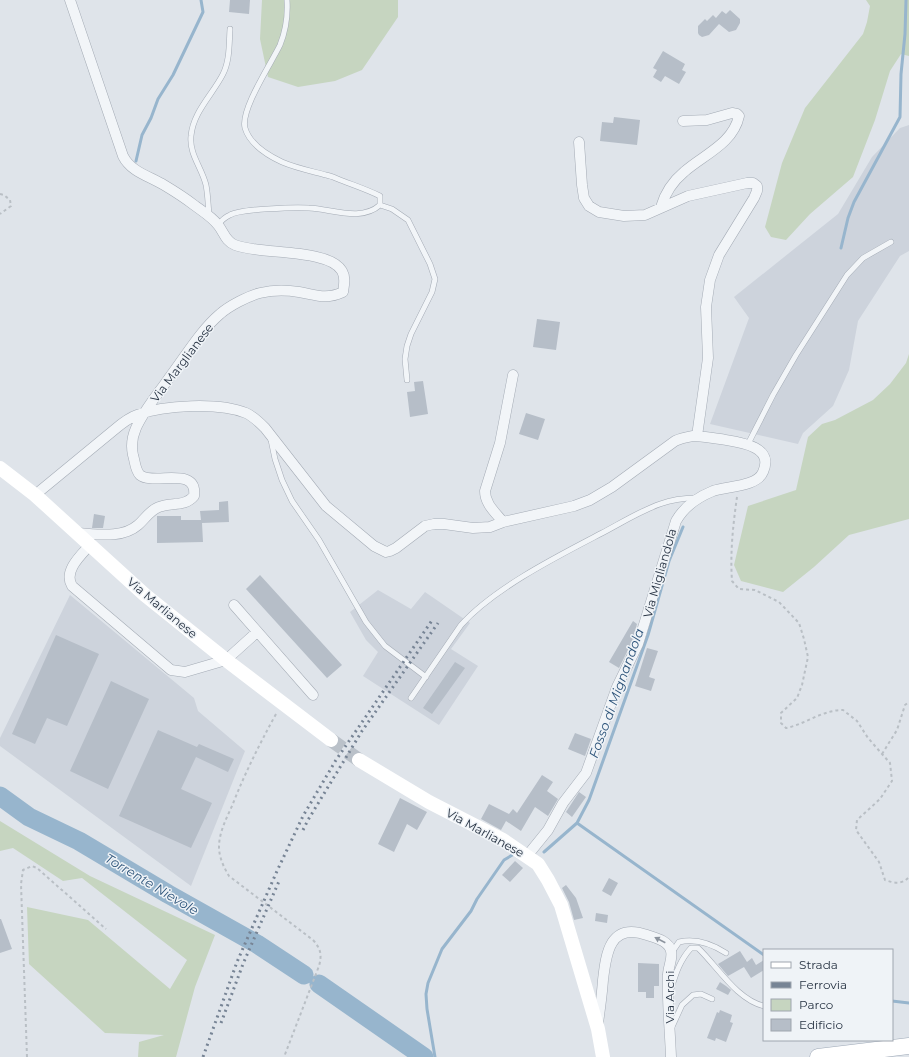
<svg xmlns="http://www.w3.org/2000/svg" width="909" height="1057" font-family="Montserrat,sans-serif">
<rect width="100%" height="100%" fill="#dfe4ea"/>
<!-- built -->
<path fill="#cdd3dc" d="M909 125V251L900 256 858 321 849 370 833 406 803 433 798 444 710 424 749 318 734 297 838 214 872 157 900 128Z
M378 590 411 609 425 592 470 623 451 649 478 666 439 725 363 676 378 652 366 640 350 612Z
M70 595 194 698 198 711 245 751 191 886 0 746V738Z"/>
<!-- green -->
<path fill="#c6d5c0" d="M262 0H398V17L362 70 335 81 298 87 268 77 260 39Z
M866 0H909V56L901 54 890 71 875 120 853 177 810 214 786 240 771 237 765 227 782 163 805 108 863 34 867 22 870 6Z
M909 354V519L849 535 814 567 783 592 741 581 734 565 748 506 796 490 808 437 822 424 835 420 873 400 890 384 906 363Z
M0 821 90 876 215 935 195 987 176 1057H138L139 1042 164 1035 105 1033 29 964 27 907 88 920 170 989 187 960 82 878 63 881 13 848 0 851Z"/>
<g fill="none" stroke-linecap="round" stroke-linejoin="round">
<!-- stream -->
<path stroke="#97b5cd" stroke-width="3" d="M136 161 142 135 151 118 158 99 173 75 203 12 201 0
M841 248 848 218 854 202 900 117 901 74 905 34 906 0
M577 823 764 955
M544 852 577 823 589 800 648 635 669 561 683 527
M892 1001 909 1003
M435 1057 427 1009 426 994 428 983 442 949 471 911 477 899 504 860 514 854"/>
<!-- river -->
<path stroke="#97b5cd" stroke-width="19" d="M0 796 29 817 79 841 168 894 257 944 304 975
M319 984 424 1057"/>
</g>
<!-- building -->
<path fill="#b6bec8" d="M230 0H250L249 14 229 12Z
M730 10 740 19V23L736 30 729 32 719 24 709 35 702 37 699 35 698 33V26L705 19 707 21 713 15 716 18 722 11 726 14Z
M663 51 685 64 682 70 686 72 679 84 665 76 661 82 653 77 657 70 653 68Z
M614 117 640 120 637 145 600 141 602 122 613 123Z
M537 319 560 322 556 350 533 347Z
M423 381 428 414 410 417 407 392 415 391 414 382Z
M526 413 545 419 538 440 519 434Z
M228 501 229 522 202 523 203 542 157 543V516H181V520H201L200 511 219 510V502Z
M94 514 105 516 103 528H92Z
M260 575 342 665 327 678 246 589Z
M633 621 637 624 632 642 619 668 609 662Z
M56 635 99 654 67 726 47 718 35 744 12 734Z
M647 648 658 651 649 677 655 679 651 691 635 686Z
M455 662 465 668 432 714 423 708Z
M111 681 149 699 108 789 70 771Z
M158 730 197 747 199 744 234 759 228 772 196 757 181 789 212 803 191 848 119 816Z
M575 733 591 739 585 756 568 749Z
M542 775 553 782 547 791 558 799 548 816 535 807 521 831 506 821 501 830 481 819 489 804 509 814 513 809 517 813Z
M579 792 586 797 572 817 566 812Z
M400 798 427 812 417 830 407 824 394 852 378 844Z
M515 861 523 868 510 882 502 875Z
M609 878 618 883 611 896 602 891Z
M566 885 576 898 583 918 574 920 569 902 562 888Z
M596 913 608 915 607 923 595 921Z
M0 919H1L12 949 0 953Z
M740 951 747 962 752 958 756 965 764 960V970L751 978 744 967 728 976 718 964Z
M638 963 659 964V986H654V998H646V992H638Z
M720 982 726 986 731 990 728 995 716 989Z
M720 1010 732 1015 730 1022 733 1023 726 1042 716 1038 715 1041 707 1038 717 1012 719 1013Z"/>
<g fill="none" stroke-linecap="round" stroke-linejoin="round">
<!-- secondary-tunnel -->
<path stroke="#bac1c9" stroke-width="14" stroke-dasharray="14 7" stroke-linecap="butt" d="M331 740 359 760"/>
<!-- lane casing -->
<g stroke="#a4abb5" stroke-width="6">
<path id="lane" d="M380 205 392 209 408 220 430 264 435 279 432 292 411 334 407 346 405 359 407 380
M209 215C208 205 208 195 206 185 202 168 189 154 191 136 193 112 213 94 223 74 230 60 229 43 230 29
M218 225C221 221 225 217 230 215 240 209 295 207 309 208 332 209 361 222 380 205V196C368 190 356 186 343 181 337 179 332 176 326 175 311 171 296 168 282 162 267 155 250 145 245 128 240 110 272 62 280 45 286 30 288 15 287 0
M271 440 275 459 282 480 292 501 319 540 366 622 385 646 426 677
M748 444 773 395 796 355 847 275 863 258 891 242
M411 698 461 625C494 588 558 556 602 533 621 523 640 511 660 504 671 500 683 498 696 498
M672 952 679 942C696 938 712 944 726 953
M671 989C676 973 680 960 691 948H698C717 966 737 1000 764 1006
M671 1029 682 1005 693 995 701 994 712 999"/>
</g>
<!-- street casing -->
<g stroke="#a4abb5" stroke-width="11">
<path id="street" d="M70 0 123 156C131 172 149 176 164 185 174 191 185 198 194 205 202 211 212 217 218 225 224 232 225 241 235 245 259 255 329 248 342 271 346 278 344 285 343 292 326 300 316 295 299 292 287 290 272 290 260 293 248 296 229 306 220 314 200 331 185 357 169 378 158 394 144 410 136 428 132 437 131 446 133 455 135 461 135 470 140 475 153 486 198 465 194 496 185 507 171 502 159 507 150 510 145 519 138 525 122 539 96 534 77 533
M579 142 582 185 584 198 589 206 599 212 624 216 645 215 688 196 747 183H753L757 186V191L754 198 719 255 710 280 706 307 708 358 697 436
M661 207C665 193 672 182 684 172 703 155 733 144 739 116L737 114 732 113 707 120 683 121
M35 495 114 430C121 424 128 418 137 415 164 405 219 402 246 413 253 416 259 422 265 428L326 506 374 546 386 552 390 551 396 548 425 526 434 524H444L473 528 490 527 503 522 574 506 590 500 612 487 675 441C681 438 687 437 693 436 702 436 711 438 720 439 737 442 775 445 763 472 757 487 727 486 713 491 698 497 684 507 676 521L638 644 617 687 586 773 563 803 548 830 527 856
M503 522C495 512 485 504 485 491L500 443 513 375
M90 545C81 555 63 571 72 586L171 670 185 672 226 660 257 632
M234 605 313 695
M598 1023C600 1009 602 994 603 980 606 953 610 922 647 935 656 938 669 941 671 951 673 959 668 967 668 975 667 1002 670 1030 671 1057"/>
</g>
<!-- primary casing -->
<g stroke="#9ea9b7" stroke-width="17">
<path id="primary" d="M818 1057 909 1046"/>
</g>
<!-- path -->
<path stroke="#b9bfc5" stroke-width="2" stroke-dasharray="3 3" stroke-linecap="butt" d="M0 194 4 195 10 200 11 206 0 214
M737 497C733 525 730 553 732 581L739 589 755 590 779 602 799 623 804 639 808 657 802 685 797 698 781 713V723L786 728C806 724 822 710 843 710L857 721 868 738 890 763 892 781 880 799 857 820 856 830 879 862 885 880C894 883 902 885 909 877
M276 714C259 745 245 773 232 806 226 819 219 833 219 847 219 857 224 868 229 876L313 940C321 949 322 955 319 966L284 1057
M882 754 897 730 905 705 909 702
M27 1057 21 884 23 870 32 866 37 868 106 929"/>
<!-- lane -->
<use href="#lane" stroke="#f2f5f8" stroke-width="5"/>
<!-- street -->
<use href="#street" stroke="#f2f5f8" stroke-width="10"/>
<!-- secondary -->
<path stroke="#fff" stroke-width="14" d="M0 468 35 495 145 595 226 660 331 740
M359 760 429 802 503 840 538 864 548 880 561 905 598 1029 603 1057"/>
<!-- primary -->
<use href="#primary" stroke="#fff" stroke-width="16"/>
<!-- rail -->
<path stroke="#778495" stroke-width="3" stroke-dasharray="2 4" stroke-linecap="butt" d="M303 830 308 820 362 731 438 623
M221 1023 243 964 280 879
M203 1057 237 962 277 871 303 816 336 760 433 619"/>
</g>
<!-- one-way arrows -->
<defs><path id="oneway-solid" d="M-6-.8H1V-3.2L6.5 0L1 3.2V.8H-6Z"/></defs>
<use fill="#8c949e" href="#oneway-solid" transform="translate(660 940) rotate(-153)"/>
<g text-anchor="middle" stroke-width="3" stroke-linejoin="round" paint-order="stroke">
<!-- street labels -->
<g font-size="12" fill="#273343" stroke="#eff3f7">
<text transform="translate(182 363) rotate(-53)" y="4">Via Marglianese</text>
<text transform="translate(660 573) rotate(-74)" y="4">Via Migliandola</text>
<text transform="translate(162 608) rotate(40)" y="4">Via Marlianese</text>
<text transform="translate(485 833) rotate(29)" y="4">Via Marlianese</text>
<text transform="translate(670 997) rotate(-90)" y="4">Via Archi</text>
</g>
<!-- water labels -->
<g font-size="13" font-style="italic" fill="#2d547a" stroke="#eff3f7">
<text transform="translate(616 693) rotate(-70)" y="5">Fosso di Mignandola</text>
<text transform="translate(152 884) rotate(31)" y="5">Torrente Nievole</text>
</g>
</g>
<!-- legend -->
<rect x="763" y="949" width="130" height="92" fill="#eff3f7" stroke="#9fa6af"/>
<rect x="771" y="962" width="20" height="6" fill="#ffffff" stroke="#9fa6af"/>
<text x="799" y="969" font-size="12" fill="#273343">Strada</text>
<rect x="771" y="982" width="20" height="6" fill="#778495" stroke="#9fa6af"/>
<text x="799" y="989" font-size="12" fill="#273343">Ferrovia</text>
<rect x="771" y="999" width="20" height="12" fill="#c6d5c0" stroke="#9fa6af"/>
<text x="799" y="1009" font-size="12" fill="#273343">Parco</text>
<rect x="771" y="1019" width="20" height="12" fill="#b6bec8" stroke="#9fa6af"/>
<text x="799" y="1029" font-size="12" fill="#273343">Edificio</text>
</svg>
